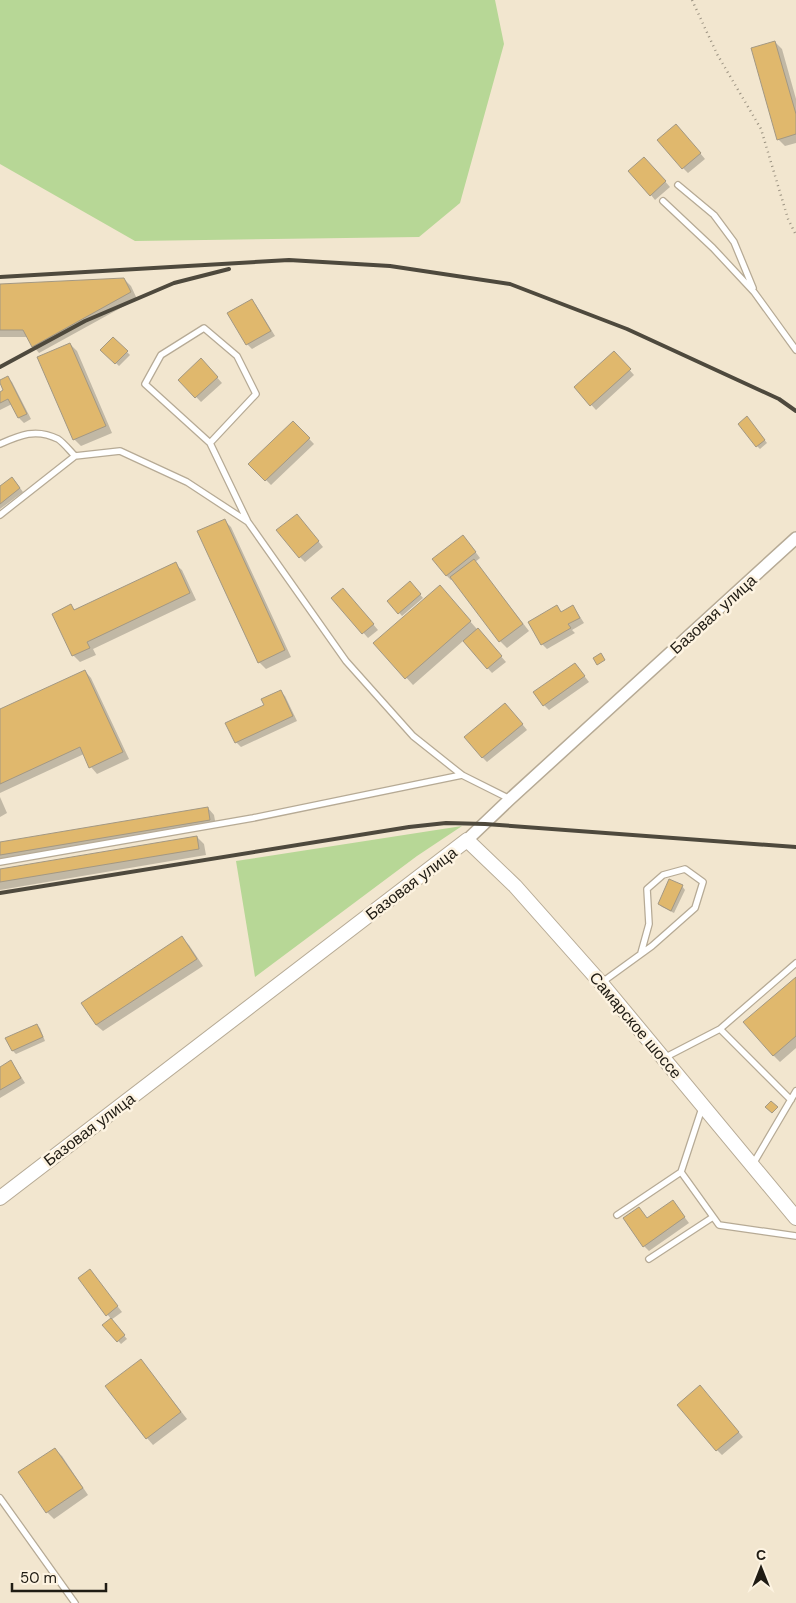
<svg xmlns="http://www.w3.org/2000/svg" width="796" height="1603" font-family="'DM Sans',sans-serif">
<rect width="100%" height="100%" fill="#f2e6cf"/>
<!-- green -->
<path fill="#b7d796" d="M0 0H495L504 44 460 203 419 237 135 241 0 164Z
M462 826 417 856 255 977 236 861Z"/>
<!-- shadow -->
<path fill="#0003" d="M775 42 782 49 796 99V143L785 146 778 139Z
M681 130 705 159 688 173 683 168Z
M649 163 670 187 655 200 651 195Z
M124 279 131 286 137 299 39 353 33 346 28 337H0V285Z
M251 300 256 305 275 336 252 349 247 344Z
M113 338 130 355 119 366 102 350Z
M70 344 77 351 112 433 81 446 74 439Z
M618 357 634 375 596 410 575 387Z
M206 365 222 383 201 402 180 380Z
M7 377 12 382 31 419 24 423 19 418 12 404 0 410V393L5 391Z
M750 421 767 443 760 449 757 446Z
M293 422 314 444 271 485 250 464Z
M15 481 23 492 0 509V487Z
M224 520 231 527 291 657 266 669 259 662Z
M301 520 323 547 305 562 300 557Z
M468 542 480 558 475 562 529 631 507 648 500 641 453 579 451 580 446 575Z
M175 564 182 570 196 600 93 649 96 655 80 662 73 655 71 606 76 611Z
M410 583 423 598 402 616 389 601Z
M348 594 378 630 368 638 333 598Z
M446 594 506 662 492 673 463 641 413 685 375 643Z
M557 607 562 612 572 607 577 612 584 623 572 630 575 633 547 649 542 644Z
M575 664 589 682 549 710 544 705Z
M85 671 91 678 129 759 97 774 91 767 84 754 0 793V711Z
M280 691 285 696 297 721 241 747 236 742 266 705Z
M510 709 527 730 487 762 482 757Z
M0 797 7 813 0 817Z
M208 808 214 815 216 826 0 863V843Z
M197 837 204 844 206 855 0 890V870Z
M682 886 685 890 674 913 662 907 659 904Z
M182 938 189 945 203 966 103 1031 96 1025 82 1003Z
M796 978V1048L780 1062 773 1055Z
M36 1025 40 1028 45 1041 16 1054 13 1051 7 1038Z
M10 1062 15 1067 25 1083 0 1098V1068Z
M673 1202 689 1223 649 1251 644 1246 648 1219Z
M90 1271 122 1312 111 1320 127 1339 121 1344 104 1325 111 1319 80 1279Z
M147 1368 187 1419 153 1445 147 1438Z
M704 1392 743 1437 722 1455 717 1450Z
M55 1449 62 1456 88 1495 54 1519 47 1512Z"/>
<!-- building -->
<path fill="#e0b86d" stroke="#a39883" d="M775 41 796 114V134L777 140 751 48Z
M676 124 701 153 682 169 657 140Z
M644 157 666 181 650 196 628 171Z
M124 278 131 292 32 347 23 330H0V284Z
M252 299 271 331 246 345 227 313Z
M113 337 128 351 115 364 100 350Z
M70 343 106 426 73 440 37 357Z
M614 351 631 369 590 406 574 387Z
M201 358 218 377 195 398 178 380Z
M8 376 27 414 18 418 8 399 0 403V392L3 390 0 383V380Z
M747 416 765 440 756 447 738 424Z
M293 421 310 438 265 481 248 464Z
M12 477 20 488 0 504V486Z
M297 514 319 541 299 558 276 530Z
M225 519 285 650 258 663 197 531Z
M463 535 476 552 446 576 432 559Z
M474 559 523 624 499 642 450 577Z
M176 562 190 593 87 642 90 648 72 656 52 614 71 604 74 610Z
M410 581 421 594 398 614 387 601Z
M440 585 471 621 405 679 373 643Z
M343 588 374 624 362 634 331 598Z
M557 605 561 612 573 605 580 618 568 624 571 628 541 645 528 622Z
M478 628 502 656 487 669 463 641Z
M601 653 605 660 597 665 593 658Z
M575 663 585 676 543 706 533 692Z
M85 670 123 752 89 768 80 747 0 784V709Z
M281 690 293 716 235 743 225 723 264 705 261 699Z
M505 703 523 724 482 758 464 737Z
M208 807 210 820 0 855V842Z
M197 836 199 849 0 882V869Z
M669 879 683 885 671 911 658 904Z
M182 936 197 959 96 1025 81 1003Z
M796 977V1036L773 1056 743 1022Z
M37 1024 43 1037 12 1051 5 1038Z
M11 1060 21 1078 0 1090V1067Z
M771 1101 778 1107 772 1113 765 1107Z
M673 1200 685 1217 643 1247 623 1218 639 1207 647 1218Z
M90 1269 118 1306 106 1316 78 1278Z
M111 1318 125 1335 117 1342 102 1325Z
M141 1359 181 1412 146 1439 105 1386Z
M700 1385 739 1432 716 1451 677 1405Z
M55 1448 83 1488 46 1513 18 1472Z"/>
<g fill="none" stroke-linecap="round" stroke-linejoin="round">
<!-- service casing -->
<g stroke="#b6aa95" stroke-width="8">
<path id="service" d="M678 185 714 215 734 242 753 288
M663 201 713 248 754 292 796 350
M210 443 256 394 237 356 204 328 161 355 145 384 210 443 247 520
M0 444C20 435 36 428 58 439 64 443 70 451 75 456
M0 515 75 456 120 451 187 482 248 522 346 661 413 736 462 775 510 799
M0 862 253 818 462 775
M601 983 652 946 695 908 703 882 685 869 663 875 647 889 649 924 641 953
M664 1058 720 1029
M791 1100 720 1029 796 963
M753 1164 796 1091
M681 1172 719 1225 796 1236
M617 1215 681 1172 702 1108
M649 1259 713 1217
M0 1498 75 1603"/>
</g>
<!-- minor casing -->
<g stroke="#b6aa95" stroke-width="14">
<path id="minor" d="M467 840 510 799 796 538"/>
</g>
<!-- tertiary casing -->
<g stroke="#b6aa95" stroke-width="16">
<path id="tertiary" d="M0 1198 467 840 515 886 601 983 796 1218"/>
</g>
<!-- path -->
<path stroke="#9d9483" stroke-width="2.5" stroke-dasharray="1 4" stroke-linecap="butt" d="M692 0 717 54 761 129 788 219 796 235"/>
<!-- service -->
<use href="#service" stroke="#fff" stroke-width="5.5"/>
<!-- minor -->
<use href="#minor" stroke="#fff" stroke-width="11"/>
<!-- tertiary -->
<use href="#tertiary" stroke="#fff" stroke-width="14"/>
<!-- rail -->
<path stroke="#4e493d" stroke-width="4" d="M0 277 289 260 390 266 510 284 627 329 779 399 796 411
M0 367 85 321 174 283 229 269
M0 893 409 827 446 823 485 824 796 847"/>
</g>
<g text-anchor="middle" stroke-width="5" stroke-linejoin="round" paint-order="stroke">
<!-- street labels -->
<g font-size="16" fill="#201c14" stroke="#fdf3e1">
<text transform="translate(713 614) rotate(-42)" y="6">Базовая улица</text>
<text transform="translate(411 883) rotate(-37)" y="6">Базовая улица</text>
<text transform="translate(636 1025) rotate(50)" y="6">Самарское шоссе</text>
<text transform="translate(89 1129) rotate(-37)" y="6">Базовая улица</text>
</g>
</g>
<!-- north arrow -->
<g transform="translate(761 1568)" stroke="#fdf3e1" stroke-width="4" paint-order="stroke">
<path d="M0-4L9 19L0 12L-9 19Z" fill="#201c14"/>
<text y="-8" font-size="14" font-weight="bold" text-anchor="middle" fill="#201c14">С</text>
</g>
<!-- scale -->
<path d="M12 1583v8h94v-8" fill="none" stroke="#201c14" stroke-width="2.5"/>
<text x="20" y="1583" font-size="15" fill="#201c14" stroke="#fdf3e1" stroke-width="4" paint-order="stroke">50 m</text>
</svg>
